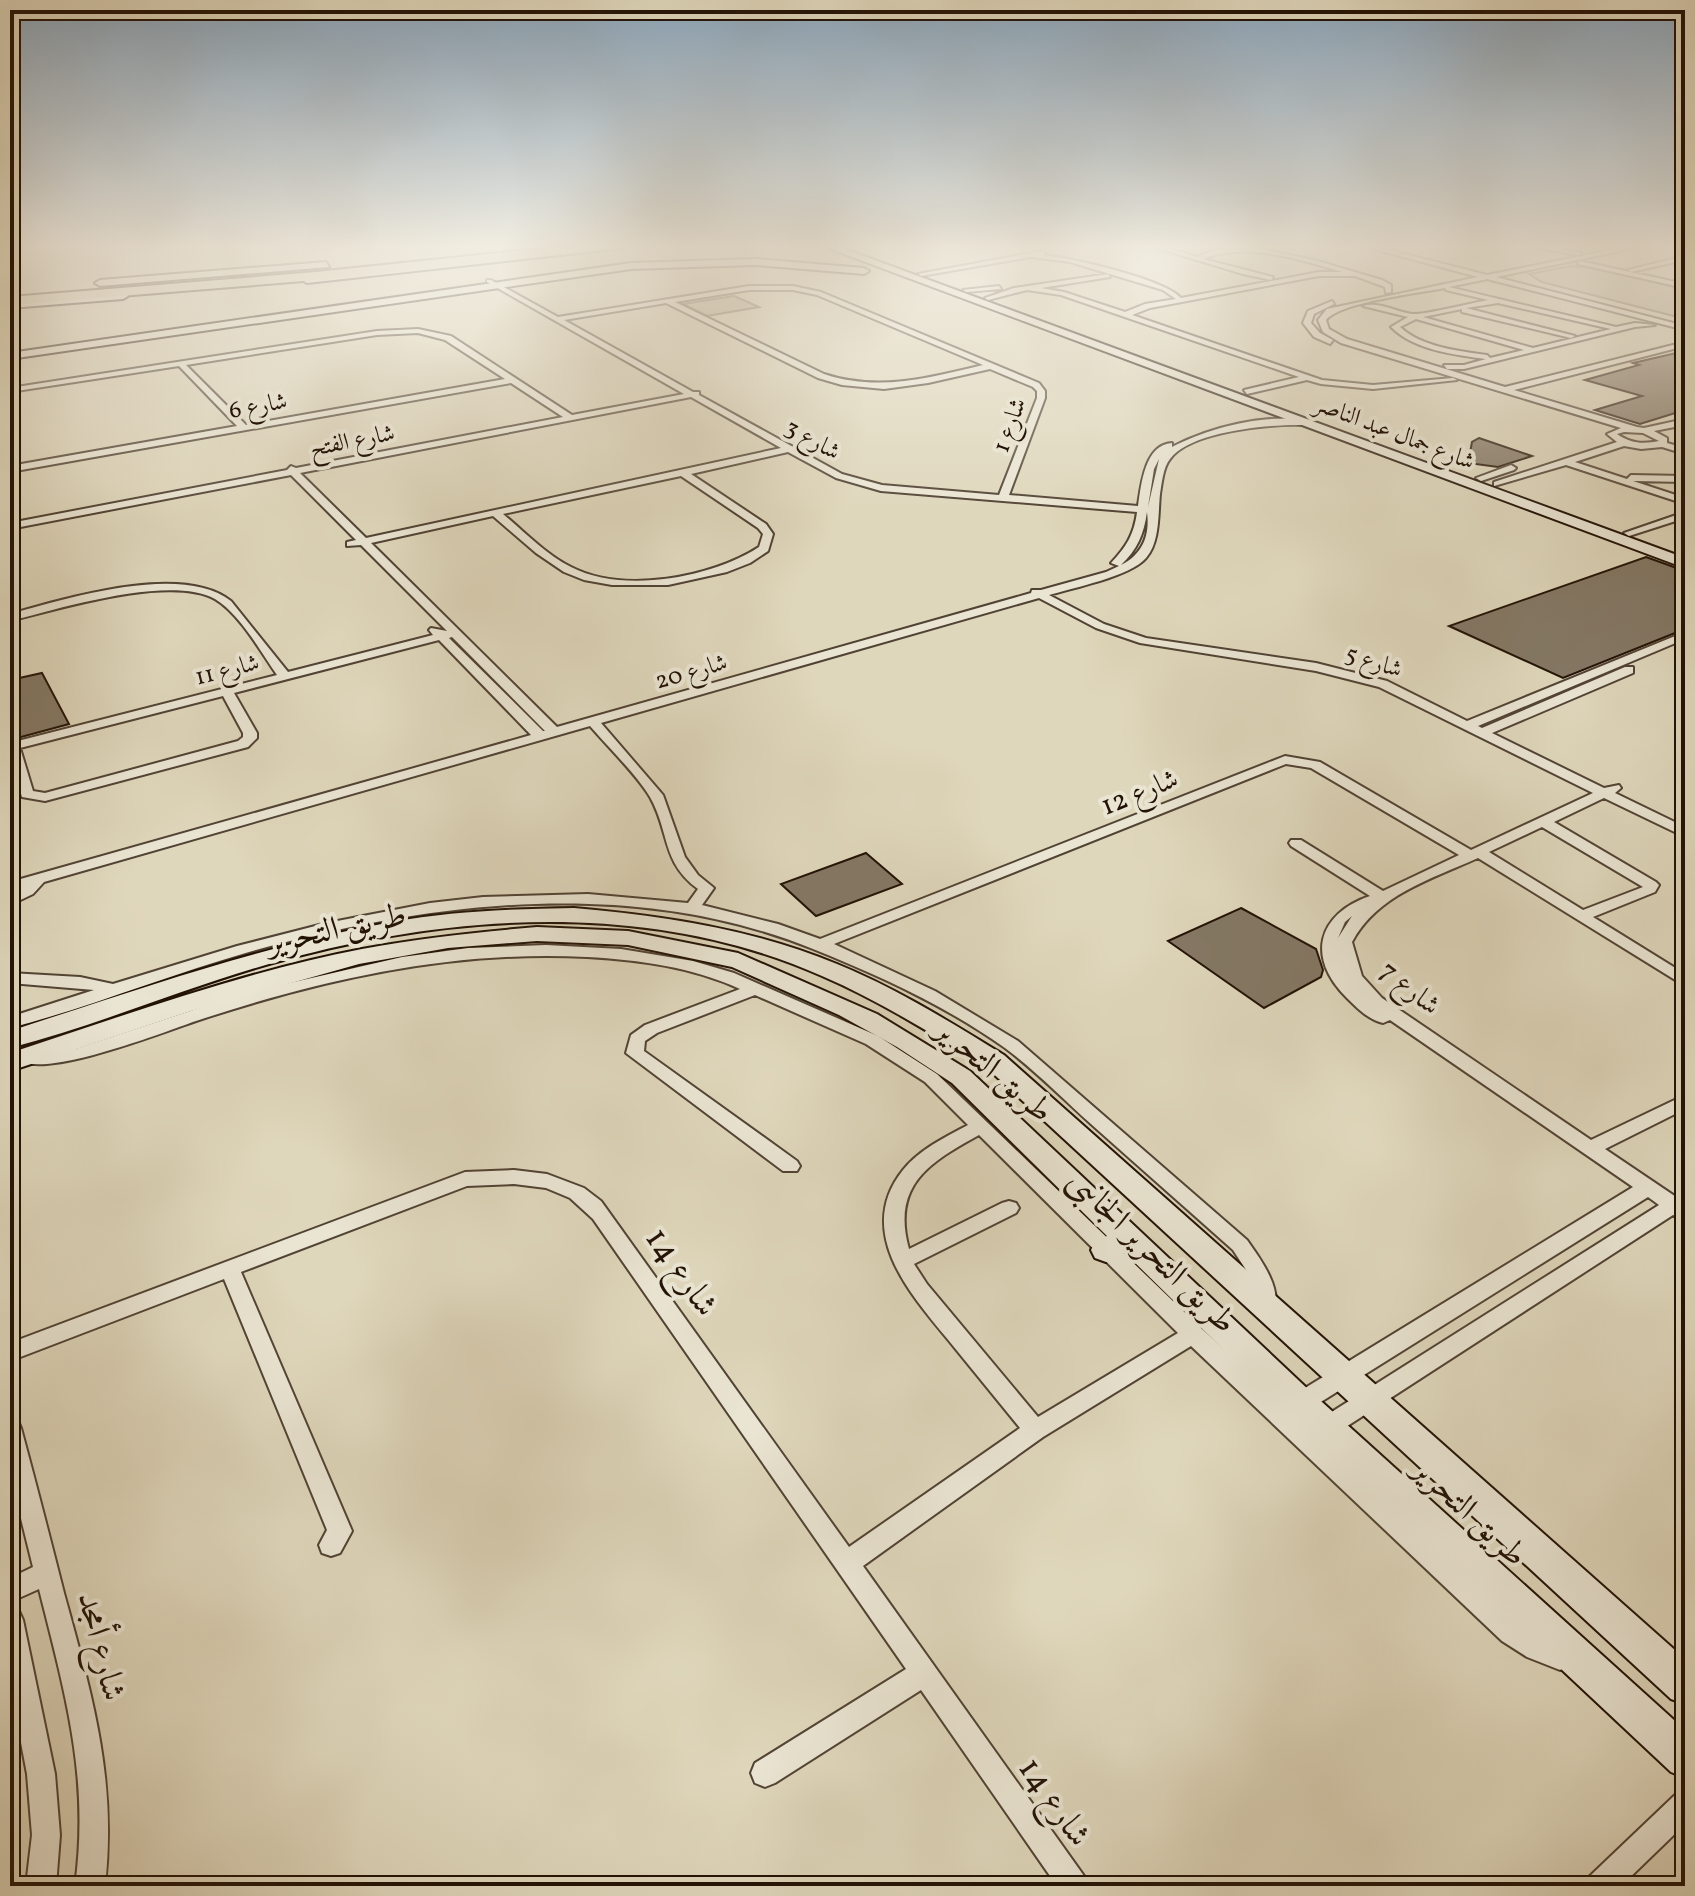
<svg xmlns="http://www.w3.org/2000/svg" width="1695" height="1896" font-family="Vollkorn,Amiri,serif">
<rect width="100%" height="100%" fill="#dfd7bc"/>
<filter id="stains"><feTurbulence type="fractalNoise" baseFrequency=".0025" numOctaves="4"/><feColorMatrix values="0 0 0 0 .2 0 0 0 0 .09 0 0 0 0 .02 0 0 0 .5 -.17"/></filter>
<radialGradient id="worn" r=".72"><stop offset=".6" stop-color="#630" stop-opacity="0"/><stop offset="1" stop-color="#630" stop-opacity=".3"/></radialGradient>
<!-- green -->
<path fill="#bfb69d" stroke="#706452" stroke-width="2" d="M1571 266 1594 268 1685 289V319L1542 282 1529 274Z
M734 296 759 307 707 316 683 304Z"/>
<!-- building -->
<path fill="#847865" stroke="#221206" stroke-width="2" d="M1685 351V410L1640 424 1595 410 1642 396 1585 380 1639 365 1633 363Z
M1479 438 1532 456 1498 467 1468 463 1472 442Z
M1646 557 1685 571V629L1563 678 1449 626Z
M42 673 69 724 10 740V680Z
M866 853 902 884 816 916 781 884Z
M1241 908 1316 949 1323 970 1321 977 1264 1008 1168 941Z"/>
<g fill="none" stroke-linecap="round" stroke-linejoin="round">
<!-- street casing -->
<g stroke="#514334" stroke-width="4">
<path id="street" d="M1157 248H1168L1197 257 1214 250 1261 249 1314 260 1382 280 1391 285V292L1386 293 1385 287 1355 276H1319L1150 308 1132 315 1322 380 1373 385 1453 378 1457 380 1373 389 1321 384 1307 380 1247 394 1244 390 1299 377 1061 295 1027 290 988 300 985 298 1014 288 1108 274 1110 277 1041 288 1064 292 1125 312 1145 304 1176 299 1163 290 1070 262 1031 257 921 276 918 274 1042 251 1045 253 1043 255C1072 258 1164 279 1181 298L1319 272H1343C1301 260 1246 241 1203 259L1273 277 1271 280 1243 274Z
M1370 248H1382L1487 275 1621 248H1635L1496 277 1685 326V330L1487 279 1449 287 1616 327 1635 323 1655 325 1635 327 1464 369H1447L1444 365H1464L1486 359C1455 355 1414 350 1391 327L1408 317 1363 306C1379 301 1396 312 1413 314 1424 315 1472 303 1488 300L1446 290 1445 288C1419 293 1341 302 1326 320L1329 329 1347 339 1505 387 1685 342V346L1514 390 1637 427 1644 428 1685 419V425L1654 431 1667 438V443L1685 448V454L1662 447 1641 449 1624 446 1575 462 1627 479 1631 475 1685 476V482L1633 481 1685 498V504L1566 465 1494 486V482L1617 442 1607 434 1621 428 1341 343 1323 332 1318 320 1327 309 1478 277ZM1498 303 1611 329 1533 348 1423 317 1462 309V312L1571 338 1575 336 1466 308ZM1416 319 1524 350 1490 358 1487 355C1459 351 1421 347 1400 327ZM1624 432 1643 433 1659 441C1644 444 1631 444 1617 434Z
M1537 248H1557L1581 253 1578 255Z
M1685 256V260L1631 272 1628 270Z
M1580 261 1685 284V288L1578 264Z
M487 280H491L558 317 749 286H793L821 292 1039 383 1045 391V398L1009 495 1138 506C1141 485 1145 444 1172 443V447C1210 427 1264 414 1306 420V424L1303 425C1271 424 1190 431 1170 459 1163 468 1162 482 1160 494 1158 514 1160 542 1146 558 1131 576 1073 588 1049 595L1104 624 1146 638 1316 663 1387 681 1467 721 1685 632V639L1478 726 1482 728 1625 667H1633V673L1492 733 1604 788 1619 785 1621 788 1615 793 1685 827V837L1604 798 1554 822 1656 882 1659 885 1655 892 1593 917 1685 974V986L1478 858C1431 879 1377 895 1352 942L1362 976 1382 998 1591 1140 1685 1095V1109L1605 1149 1685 1203V1220L1673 1215 1335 1434 1327 1437 1319 1434 1316 1427 1319 1420 1659 1205 1648 1197 1308 1410 1300 1412 1292 1410 1289 1403 1292 1396 1633 1187 1390 1020 1383 1023C1369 1020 1357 1008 1347 998 1306 958 1317 914 1370 896L1291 846 1289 843 1291 840H1301L1383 891 1459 855 1311 768 1286 764 834 944 935 991 1018 1041 1247 1240C1259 1257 1284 1290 1273 1312L1266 1314 1259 1312 1250 1276 1233 1250C1186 1208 1138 1166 1091 1124 1063 1099 1036 1071 1005 1048 946 1006 880 976 813 949 633 876 432 901 249 952 168 975 91 1007 10 1028V1017L94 990 10 983V973L80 977 113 984 237 946 327 923 430 903 483 897 588 894 688 903 698 889C661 862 670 832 650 797 637 775 608 747 590 726L44 882 33 894 10 905V894L21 889 10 892V882L531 735 439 640 234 693 257 733V738L248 747 45 801 22 797 10 759V743L277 675C261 652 239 613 215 599 170 574 58 609 10 621V614C65 599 182 562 231 601L288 672 433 635 429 630 431 628 447 631 361 545 347 546V542L356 540 291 475 10 529V523L287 470 291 466 296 468 563 417 511 383 10 472V466L237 426 179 366 10 392V388L377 331 418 329 451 336 572 415 684 394 487 282ZM749 290H793L817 295 983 365C929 378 878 392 824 374L675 302ZM666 303 818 378 842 385 884 389 928 383 990 369 1033 387 1037 391V398L999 495 882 485 842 474 699 395V392H693L564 320ZM418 333 445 340 505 379 246 425 186 365 377 335ZM691 397 781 448 366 538 300 473ZM788 452 836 478 881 491 1137 512C1134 535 1126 547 1111 563L1119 566 1106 572 1041 590H1032L1031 593 557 727 371 543 493 516 536 553 564 572 584 580 612 585H668L727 572 750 563 768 551 773 534 766 524 691 474ZM1159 459 1148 507 1154 469ZM681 476 758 528 763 534 759 547C711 578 623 594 571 567 545 554 525 532 503 514ZM1147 512C1150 535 1143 554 1121 565 1137 550 1144 534 1147 512ZM1039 598 1096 628 1140 643 1316 671 1379 687 1593 793 1471 850 1320 762 1285 756 820 939 778 924 702 905 714 888 698 875 685 857 663 795 601 723ZM452 637 545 731H543L449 638ZM223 696 243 733V737L238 741 45 793 33 791 20 748ZM1542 827 1643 887 1583 910 1489 852ZM1352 916 1338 938 1345 922Z
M999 286 1001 289 966 292 963 290Z
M1332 301 1334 304 1314 314 1311 323 1320 333 1333 340 1330 344 1314 337 1303 323 1308 311Z
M1511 465 1516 468 1514 470 1481 481 1476 478Z
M1685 512V518L1629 536 1624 533Z
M546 945 621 949 693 961 734 973 878 1036 937 1074 1201 1328 1520 1623 1544 1639 1569 1648 1573 1657 1569 1666 1560 1670 1527 1657 1502 1641 1191 1346 1043 1437 863 1566 1084 1876 1089 1886H1057L921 1690 775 1783 765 1787 755 1783 751 1773 755 1763 906 1669 593 1219 570 1198 546 1188 514 1184 467 1186 241 1272 352 1531 340 1553 331 1556 322 1553 319 1545 327 1530 224 1279 10 1361V1343L465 1172 514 1170 547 1174 584 1188 601 1201 849 1547 1020 1428C998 1401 976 1374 954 1347 915 1299 852 1234 903 1170 920 1149 944 1138 968 1125L925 1082 866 1044 755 995 657 1033 645 1041 644 1051 797 1161 800 1166 797 1171H783L626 1053 631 1035 645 1025 740 989C692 967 640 960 587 957 453 950 323 979 196 1021 167 1031 37 1082 17 1058L26 1052 75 1049 242 994 402 957 468 948ZM979 1135 1178 1333 1038 1417 927 1284 914 1264 1016 1213 1019 1208 1016 1203 1009 1201 1002 1203 909 1249C891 1185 930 1162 979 1135Z
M10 1418 18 1421 21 1428C36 1483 50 1538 64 1593 92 1695 117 1779 105 1886H75C90 1778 65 1693 39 1589L10 1602V1578L33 1567 10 1474Z
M10 1608 19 1611 23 1620 55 1774 60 1835 56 1886H26L32 1835 27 1774 10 1685Z
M1685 1791V1824L1621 1886H1585L1590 1876 1675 1795Z"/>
</g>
<!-- secondary casing -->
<g stroke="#221206" stroke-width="4">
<path id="secondary" d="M588 248H623L307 283 302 280 307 277Z
M828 248H842L1685 558V568Z
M756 259 864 268 869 271 864 274 756 265 631 269 10 359V353L631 263Z
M326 262 329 267 100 286 95 283 100 280Z
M127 294 128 296 123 299 10 308V302Z
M574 908C664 916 753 929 837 964 896 988 950 1022 1004 1055L1685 1659V1704L1671 1699 986 1067C932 1034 880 1001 822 976 649 899 447 913 269 964 182 989 98 1025 10 1048V1031C136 990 261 946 392 922 452 911 513 909 574 908Z
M537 927 628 931 738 953 877 1014 970 1071 1312 1393 1685 1730V1778L1671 1772 1288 1413 1125 1253 1106 1262 1095 1258 1091 1250 1095 1242 1107 1236 952 1083 897 1047 839 1015 732 967 628 945 537 941 448 948 359 964 191 1011 10 1071V1053C126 1015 242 972 362 949 420 938 478 932 537 927Z"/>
</g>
<!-- highway casing -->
<g stroke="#221206" stroke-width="4">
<path id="highway" d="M547 248H591L585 252 316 280 10 305V297L316 272Z"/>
</g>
<!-- street -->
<use href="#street" fill="#eae5d3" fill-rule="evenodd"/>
<!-- secondary -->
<use href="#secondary" fill="#eae5d3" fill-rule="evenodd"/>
<!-- highway -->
<use href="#highway" fill="#dfd7bc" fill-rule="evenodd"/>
</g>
<!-- sky -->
<linearGradient id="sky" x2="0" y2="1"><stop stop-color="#8ba7be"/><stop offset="0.48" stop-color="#f1ede1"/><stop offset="1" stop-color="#f1ede1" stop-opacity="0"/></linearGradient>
<rect width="1695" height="514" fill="url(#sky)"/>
<g text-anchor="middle" stroke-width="8" stroke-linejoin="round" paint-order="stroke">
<!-- far-street labels -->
<g font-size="24" fill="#221206" stroke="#eae5d3">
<text transform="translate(258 405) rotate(-10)" y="8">شارع 6</text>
<text transform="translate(1009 425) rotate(-70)" y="8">شارع 1</text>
<text transform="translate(1395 432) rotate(21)" y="8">شارع جمال عبد الناصر</text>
<text transform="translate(813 439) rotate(29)" y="8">شارع 3</text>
<text transform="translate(352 440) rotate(-11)" y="8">شارع الفتح</text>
<text transform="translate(1374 661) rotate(18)" y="8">شارع 5</text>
<text transform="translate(227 669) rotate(-14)" y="8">شارع 11</text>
<text transform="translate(691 671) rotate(-16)" y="8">شارع 20</text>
</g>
<!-- street labels -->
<g font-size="28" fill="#221206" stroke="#eae5d3">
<text transform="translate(1139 791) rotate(-22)" y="10">شارع 12</text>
<text transform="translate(1411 987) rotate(39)" y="10">شارع 7</text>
</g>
<!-- near-street labels -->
<g font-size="34" fill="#221206" stroke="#eae5d3">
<text transform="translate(336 927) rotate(-12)" y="12">طريق التحرير</text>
<text transform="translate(995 1069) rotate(40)" y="12">طريق التحرير</text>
<text transform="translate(1153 1250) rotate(44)" y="12">طريق التحرير الجانبى</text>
<text transform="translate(683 1271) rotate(55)" y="12">شارع 14</text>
<text transform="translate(1471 1511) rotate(43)" y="12">طريق التحرير</text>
<text transform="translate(103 1646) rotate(76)" y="12">شارع أمجد</text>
<text transform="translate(1056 1801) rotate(55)" y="12">شارع 14</text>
</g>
</g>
<!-- margin -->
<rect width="1695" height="1896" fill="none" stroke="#dfd7bc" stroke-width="40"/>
<rect x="12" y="12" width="1671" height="1872" fill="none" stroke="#221206" stroke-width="4"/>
<rect x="20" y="20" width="1655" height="1856" fill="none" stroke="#221206" stroke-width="2"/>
<rect width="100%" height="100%" filter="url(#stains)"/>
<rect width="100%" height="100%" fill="url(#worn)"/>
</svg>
